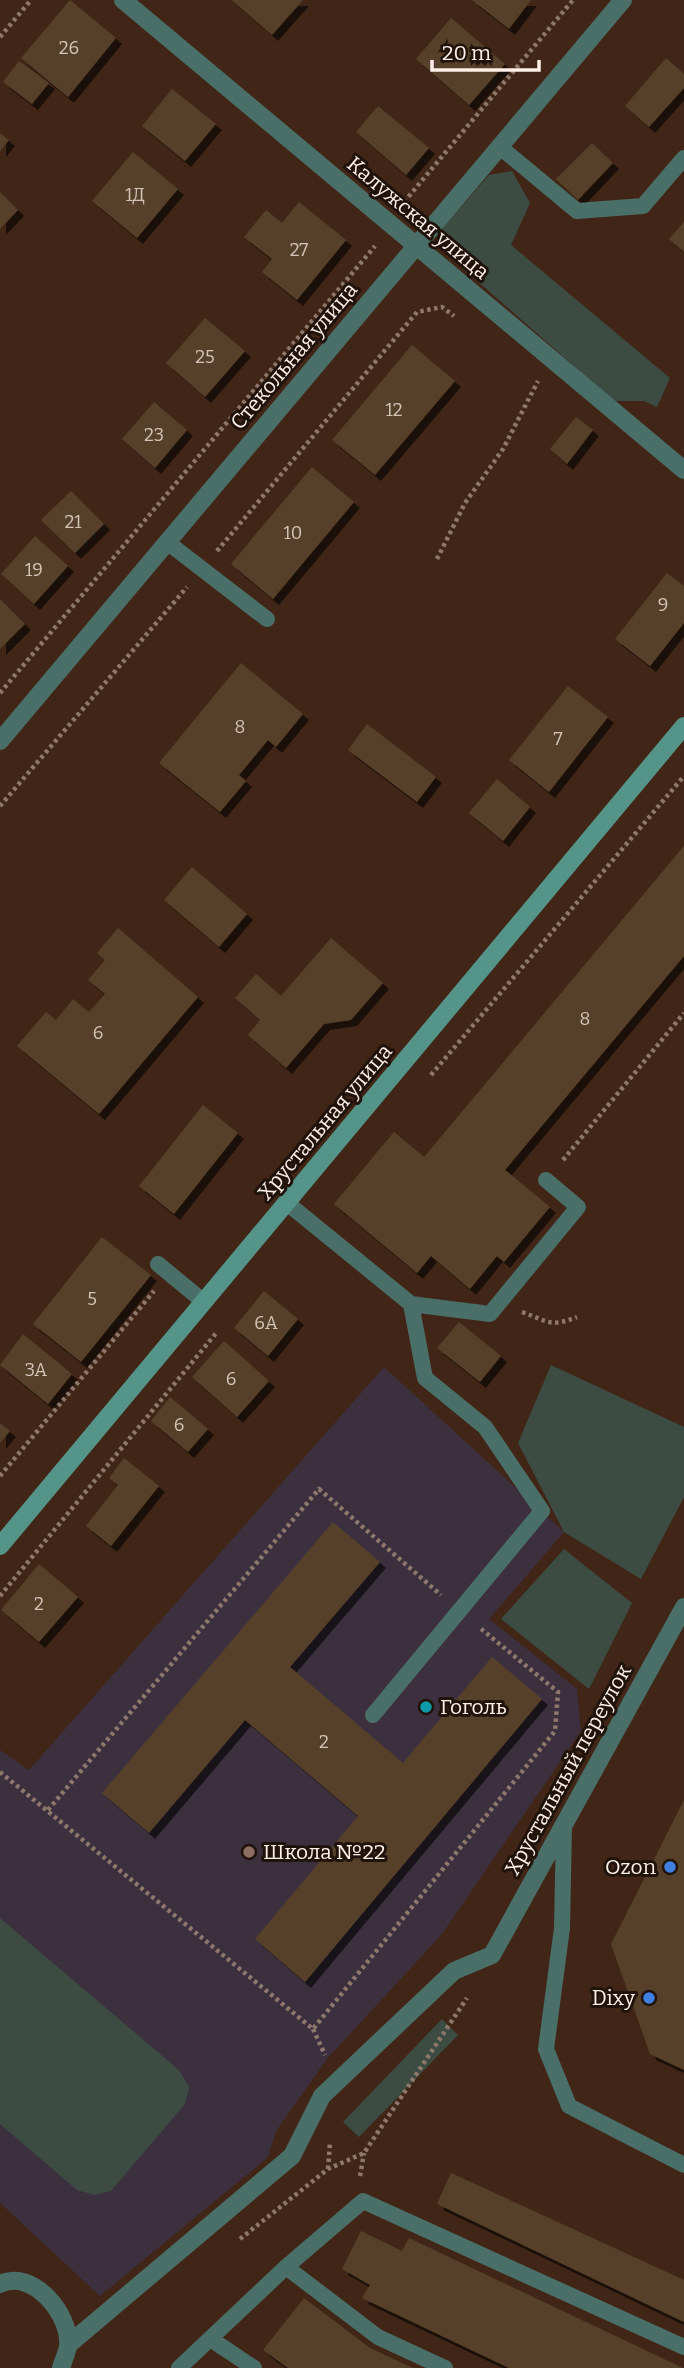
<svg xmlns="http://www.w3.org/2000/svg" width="684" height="2368" font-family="Bitter,serif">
<defs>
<filter id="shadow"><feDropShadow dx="6" dy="6" stdDeviation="0" flood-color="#0009"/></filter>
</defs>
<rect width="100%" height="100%" fill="#412617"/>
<!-- education -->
<path fill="#3c303f" d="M384 1367 564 1532 489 1619 577 1689 581 1731 442 1934 327 2059 276 2131 268 2157 100 2296 0 2203V1750L29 1770Z"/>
<!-- green -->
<path fill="#3c4c42" d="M512 171 530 203 511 245 670 378 657 407 644 401H614L450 257 441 230 489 175Z
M551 1365 684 1427V1497L641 1579 564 1532 518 1443Z
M564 1549 632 1603 589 1689 501 1619Z
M0 1918 179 2070 189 2087 185 2104 111 2191 94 2195 77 2190 0 2124Z
M442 2019 458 2035 359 2137 343 2122Z"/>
<!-- building -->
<path fill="#574129" filter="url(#shadow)" d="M70 0 116 38 68 97 21 58Z
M232 0H303L272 35Z
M472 0H531L509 29Z
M451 18 505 64 469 105 416 59Z
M666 58 684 74V88L649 127 625 106Z
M19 61 49 83 32 104 3 82Z
M172 89 216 124 185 161 142 126Z
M378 106 429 148 406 175 356 132Z
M0 133 9 140 0 151Z
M592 143 613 163 578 200 556 179Z
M133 152 178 189 137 238 92 201Z
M0 192 18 210 0 229Z
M299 202 346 240 297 300 262 272 272 259 244 237 266 210 282 223Z
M684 222V252L669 239Z
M205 318 245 351 205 397 166 363Z
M412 345 455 381 375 475 332 440Z
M154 402 187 430 155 468 122 439Z
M576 417 593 430 567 464 550 449Z
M312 467 354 502 273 599 231 564Z
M71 491 104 524 75 553 41 520Z
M35 536 68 566 34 604 1 574Z
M667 573 684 586V623L650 666 615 639Z
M0 599 25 624 0 649Z
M241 663 303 714 276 747 268 740 239 775 246 781 220 812 159 763Z
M568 686 608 717 549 792 509 760Z
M367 724 436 777 417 802 348 750Z
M497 779 530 807 503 841 469 813Z
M684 846V956L505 1170 550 1207 504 1262 497 1256 470 1289 431 1256 417 1273 334 1204 394 1132 424 1157Z
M192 867 247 914 219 947 164 900Z
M118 928 198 997 99 1114 17 1046 46 1012 56 1020 73 999 89 1012 105 994 88 980 105 960 97 953Z
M331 938 383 983 351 1020 324 1024 286 1068 248 1035 260 1020 235 998 256 974 281 996Z
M203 1105 238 1133 174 1214 139 1186Z
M102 1237 151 1275 81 1362 33 1324Z
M264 1291 298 1319 268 1356 234 1328Z
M459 1322 501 1356 480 1382 437 1348Z
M23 1334 72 1374 48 1404 0 1365Z
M224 1341 269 1381 237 1417 192 1377Z
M170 1397 208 1429 188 1452 151 1421Z
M0 1423 10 1431 0 1443Z
M124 1458 159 1486 111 1546 86 1526 118 1485 109 1478Z
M333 1522 380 1562 290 1667 403 1763 492 1657 542 1699 305 1982 255 1939 358 1816 245 1720 149 1833 102 1793Z
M39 1564 78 1597 39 1642 1 1610Z
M684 1800V2070L650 2054 611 1944Z
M451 2173 684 2280V2322L437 2204Z
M361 2231 402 2251 409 2238 683 2368H509L362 2298 370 2285 342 2269Z
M304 2298 370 2348 413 2368H288L263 2350Z"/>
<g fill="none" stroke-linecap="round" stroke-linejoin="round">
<!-- path -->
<path stroke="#8e786c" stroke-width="4.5" stroke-dasharray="3.5 3.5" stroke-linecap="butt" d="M0 37 31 0
M404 202 573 0
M217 551 417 312 442 307 454 316
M437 559 465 503 503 449 538 381
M0 693 375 246
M0 806 187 587
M431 1075 684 776
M563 1160 684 1013
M522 1312C548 1321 549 1328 577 1317
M0 1476 154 1291
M0 1596 217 1332
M0 1772 313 2029 555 1731 558 1692 480 1628
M48 1810 319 1489 441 1595
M313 2029 325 2055
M328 2169 330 2142
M360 2176 364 2153
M240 2239 328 2169 364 2153 467 1998"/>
<!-- lane -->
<path stroke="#496f68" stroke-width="16" d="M500 147 577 211 643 206 684 158
M167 542 267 619
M287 1203 411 1304 425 1378 485 1427 542 1511 373 1715
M158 1264 204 1302
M411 1304 490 1314 578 1207 546 1180
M564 1826 562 1928 546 2049 569 2106 684 2165
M286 2267 378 2337 445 2368
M212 2340 254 2368
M179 2368 286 2267 363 2201 684 2347"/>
<!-- street -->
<path stroke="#496f68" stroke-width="18" d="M123 0 684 470
M0 741 623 0
M0 2284C33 2268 71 2315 68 2346 67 2353 63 2361 61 2368
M68 2345 292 2156 322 2096 454 1971 492 1955 684 1607"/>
<!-- secondary -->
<path stroke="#559488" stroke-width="18" d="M0 1546 684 726"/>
</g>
<!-- markers -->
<circle fill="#0f9aa8" stroke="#1f130c" stroke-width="2.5" cx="426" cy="1707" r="7"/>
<circle fill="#8d6e63" stroke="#1f130c" stroke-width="2.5" cx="249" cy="1852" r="7"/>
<g fill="#3f7fe0" stroke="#1f130c" stroke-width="2.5">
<circle cx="670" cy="1867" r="7"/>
<circle cx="649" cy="1998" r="7"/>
</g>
<g text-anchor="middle" stroke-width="6" stroke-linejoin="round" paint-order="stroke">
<!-- number labels -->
<g font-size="18" fill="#d4c4b8">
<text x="69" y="54">26</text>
<text x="135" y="201">1Д</text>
<text x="299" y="256">27</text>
<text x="205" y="363">25</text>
<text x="394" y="416">12</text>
<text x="154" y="441">23</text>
<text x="73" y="528">21</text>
<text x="293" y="539">10</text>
<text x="34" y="576">19</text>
<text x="663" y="611">9</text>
<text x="240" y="733">8</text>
<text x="558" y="745">7</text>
<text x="585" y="1025">8</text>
<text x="98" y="1039">6</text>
<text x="92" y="1305">5</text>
<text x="266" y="1329">6А</text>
<text x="36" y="1376">3А</text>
<text x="231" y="1385">6</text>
<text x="179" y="1431">6</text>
<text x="39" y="1610">2</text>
<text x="324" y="1748">2</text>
</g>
<!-- street labels -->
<g font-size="21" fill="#fef0e8" stroke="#1f130c">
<text transform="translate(418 218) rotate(40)" y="7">Калужская улица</text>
<text transform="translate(294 356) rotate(-50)" y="7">Стекольная улица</text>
<text transform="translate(325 1122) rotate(-50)" y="7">Хрустальная улица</text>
<text transform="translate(568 1770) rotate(-61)" y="7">Хрустальный переулок</text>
</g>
<!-- poi labels -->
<g font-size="21" fill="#fef0e8" stroke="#1f130c" text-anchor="start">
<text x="440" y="1714">Гоголь</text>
<text x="263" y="1859">Школа №22</text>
<text x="656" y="1874" text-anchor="end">Ozon</text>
<text x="635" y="2005" text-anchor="end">Dixy</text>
</g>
</g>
<!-- scale -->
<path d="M432 60v10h107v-10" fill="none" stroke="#fef0e8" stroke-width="3.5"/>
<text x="442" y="60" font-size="21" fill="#fef0e8" stroke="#1f130c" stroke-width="5" paint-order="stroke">20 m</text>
</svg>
